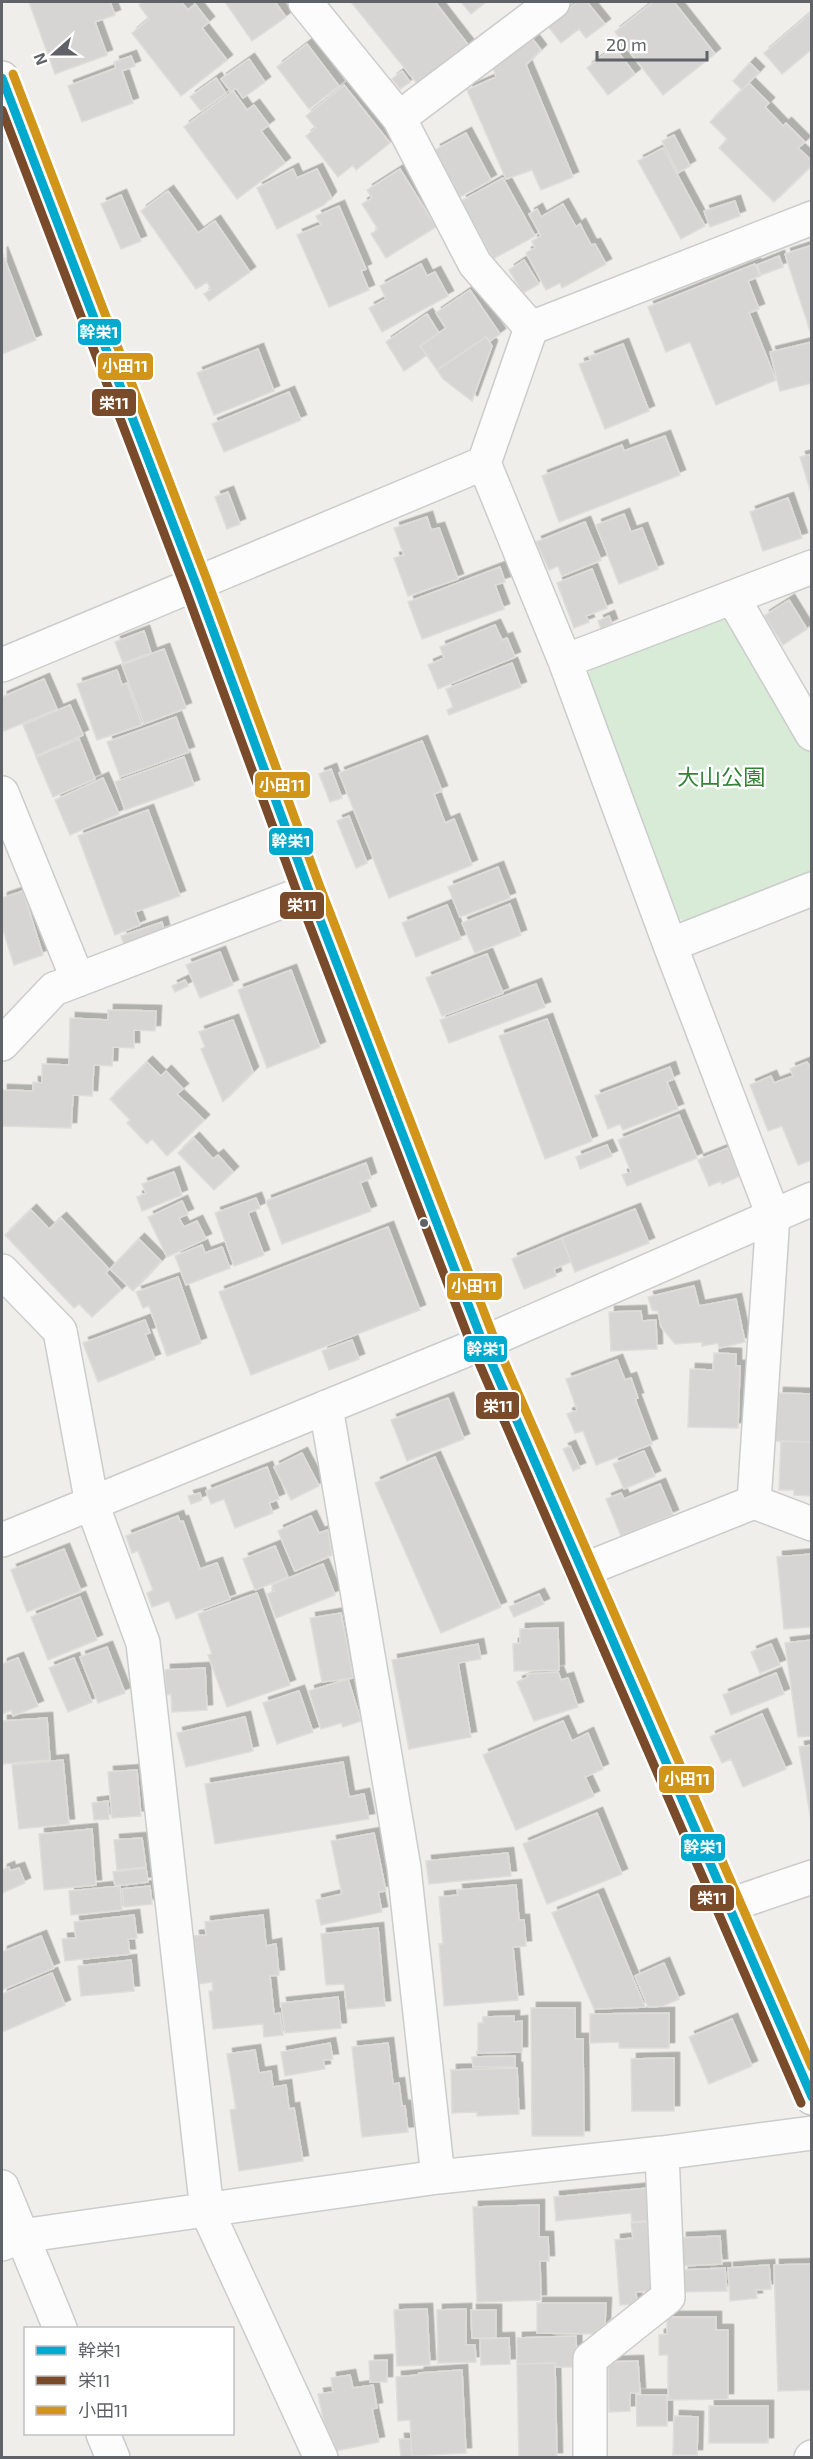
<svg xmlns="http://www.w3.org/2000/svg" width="813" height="2459" font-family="'Exo 2','Noto Sans JP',sans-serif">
<defs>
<filter id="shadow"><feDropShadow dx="5.5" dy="-5.5" stdDeviation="0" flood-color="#0004"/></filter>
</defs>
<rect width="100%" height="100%" fill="#efeeea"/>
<!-- green -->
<path fill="#d8ebd6" d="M718 614 736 622 811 753V874L695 925 679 918 586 679 593 665Z"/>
<!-- building -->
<path fill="#d6d5d3" stroke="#deddd9" stroke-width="1.5" filter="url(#shadow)" d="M29 2H110L115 15 95 22 107 55 55 74Z
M143 2H181L188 10 195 4 209 22 202 28 227 60 181 96 132 33 149 19 139 5Z
M225 2H275L286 17 252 41Z
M351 2H435L469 46 419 86Z
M461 2H486L471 14Z
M578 2H587L605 24 586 38 579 29 561 43 547 25Z
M653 2H674L715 54 663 95 615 32Z
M812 12V49L782 74 764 53Z
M531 37 541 50 526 65 573 177 541 190 532 170 506 179 467 90 496 77 493 68Z
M307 44 339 86 309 109 277 67Z
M614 47 635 74 608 95 587 68Z
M131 56 135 66 122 71 133 103 82 122 68 86 116 68 114 62Z
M249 59 265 82 243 98 236 88 231 92 221 79Z
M750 63 759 72 742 90 733 81Z
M402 71 410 82 400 89 392 79Z
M216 78 226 93 201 111 190 97Z
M749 83 769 103 765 107 783 126 786 123 805 142 798 148 812 161V165L774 202 719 148 727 139 710 122Z
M344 85 390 143 356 170 353 165 338 177 306 136 316 128 306 116Z
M233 91 247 110 254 105 269 125 261 131 285 163 237 199 184 127Z
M466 133 491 180 460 197 435 150Z
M674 135 690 166 678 173 662 141Z
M663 148 705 226 681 239 638 161Z
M293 169 297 178 317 169 331 197 324 205 277 229 257 188Z
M400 169 436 227 386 258 371 234 378 229 362 204 372 198 367 190Z
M503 178 535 236 493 259 461 201Z
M168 191 198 233 215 221 250 272 209 301 204 294 211 289 207 282 196 289 141 211Z
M121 195 141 241 121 249 101 204Z
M735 201 740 216 710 227 704 211Z
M563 204 576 227 580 224 591 245 595 244 606 264 562 288 560 283 546 290 526 253 535 248 532 241 541 236 529 214 537 209 541 217Z
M339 206 366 269 361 271 369 290 329 307 297 235 321 225 316 216Z
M812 245V334H811L785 254Z
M2 252 36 340 2 354Z
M779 256 783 267 761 275 757 265Z
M524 260 539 284 523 293 509 270Z
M421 264 427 276 435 272 448 296 382 332 369 308 386 299 380 286Z
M755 264 760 276 748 281 759 309 749 313 776 380 716 405 690 342 666 352 648 307Z
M470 290 500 334 490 341 486 337 437 370 420 346 446 328 436 313Z
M427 314 439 333 420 346 427 355 404 371 386 342Z
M486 337 492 346 472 401 443 379 437 370Z
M812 342V383L780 391 770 352Z
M623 344 649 411 605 429 579 364 591 360 589 357Z
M258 349 274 391 214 415 197 373Z
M289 392 301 420 224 452 212 424Z
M665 436 680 475 559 522 542 476 622 445 624 451Z
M812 454V496L800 457Z
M228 492 240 524 227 529 215 497Z
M788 498 802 538 763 551 750 512Z
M624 514 631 532 642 528 658 569 619 584 596 525Z
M427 517 431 530 439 528 458 579 408 596 394 558 404 555 394 528Z
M585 522 601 560 562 576 558 566 549 570 536 542Z
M500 567 505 582 495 585 504 609 422 639 408 602Z
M592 569 607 608 586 616 589 622 574 628 557 583Z
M789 600 807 629 783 645 764 616Z
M609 616 612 624 601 629 598 621Z
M495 625 502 640 507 638 515 657 438 689 428 665 444 658 440 647Z
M144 631 151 653 123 663 115 642Z
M164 649 186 708 144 724 122 665Z
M512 663 521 687 449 715 447 710 453 707 446 689Z
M117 670 122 685 127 683 142 725 97 740 77 684Z
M44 679 57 709 4 731 2 725V697Z
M70 705 83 735 36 756 23 725Z
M176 717 189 752 120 777 107 742Z
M79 739 95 779 53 797 36 757Z
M422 741 442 791 434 794 445 823 454 819 472 865 389 898 339 773Z
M184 757 194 785 125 810 115 782Z
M331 769 342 798 330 802 319 774Z
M103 778 119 814 70 835 55 800Z
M148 810 180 896 135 912 140 925 115 935 78 836Z
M349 816 367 863 356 868 337 821Z
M498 867 510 898 460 917 448 887Z
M23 891 43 955 14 965 2 927V898Z
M510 904 521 935 475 953 462 923Z
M447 905 461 939 416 957 402 923Z
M162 922 164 930 124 944 121 936Z
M220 952 233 985 200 998 186 965Z
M487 954 503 993 442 1016 426 978Z
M291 970 320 1047 267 1068 238 990Z
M185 980 188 986 175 992 172 986Z
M536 984 545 1007 449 1043 440 1020Z
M108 1010 156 1011 155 1031 134 1030V1048L113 1047 112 1066 94 1065 92 1096 73 1095 71 1128 2 1126V1090L33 1091V1082L42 1083V1064L69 1065 70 1018 108 1020Z
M547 1019 592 1141 545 1159 499 1036Z
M233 1020 253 1072 223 1102 201 1049 205 1047 199 1032Z
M147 1062 161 1076 166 1071 183 1089 177 1094 204 1120 167 1156 152 1139 147 1144 127 1123 130 1120 110 1099Z
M807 1062 812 1070V1160L798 1165 782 1126 768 1131 750 1085 771 1076 774 1083 793 1076 790 1069Z
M670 1067 674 1079 667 1082 678 1109 623 1130 620 1124 608 1129 595 1096Z
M679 1115 697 1158 627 1186 622 1175 631 1172 618 1140Z
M194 1138 213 1159 218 1155 233 1172 214 1190 178 1153Z
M607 1145 612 1156 580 1169 576 1157Z
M728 1148 740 1176 722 1184 721 1181 709 1186 698 1160Z
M366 1163 371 1178 360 1183 371 1211 282 1244 266 1201Z
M174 1172 182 1195 142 1211 137 1197 146 1193 142 1184Z
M256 1198 260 1208 248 1213 264 1255 234 1266 215 1213Z
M182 1201 188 1214 179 1218 184 1227 197 1221 206 1239 167 1257 148 1217Z
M635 1209 649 1243 575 1272 562 1238Z
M31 1210 49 1229 61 1218 109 1269 106 1273 121 1290 92 1317 79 1304 74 1308 5 1235Z
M388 1227 420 1310 251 1375 219 1292Z
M562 1238 571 1262 554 1269 556 1276 524 1289 512 1259Z
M139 1239 161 1261 133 1291 110 1269Z
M202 1245 205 1253 222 1247 230 1268 186 1285 175 1256Z
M178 1277 201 1343 167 1356 149 1306 143 1308 136 1292Z
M694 1286 699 1306 736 1299 745 1342 719 1348 718 1343 702 1346V1342L675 1344 661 1327 658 1311 652 1310 648 1297Z
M641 1311 642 1321 656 1320 657 1349 611 1351 609 1312Z
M145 1320 150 1333 145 1334 155 1359 98 1382 83 1343Z
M352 1340 359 1359 329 1370 322 1351Z
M714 1353 736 1354V1366H740L738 1428 688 1427 690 1369 713 1370Z
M617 1360 625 1380 631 1378 638 1398 635 1399 652 1444 596 1465 583 1431 575 1433 567 1414 577 1410 566 1379Z
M778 1393 812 1394V1442L771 1441 772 1422H777Z
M448 1398 464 1439 407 1461 391 1420Z
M781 1441 812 1442V1496L794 1495V1490H779Z
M570 1446 580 1468 573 1471 563 1449Z
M644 1451 655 1476 624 1489 613 1464Z
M302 1453 319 1486 291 1500 274 1467Z
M435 1457 501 1607 441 1633 375 1483Z
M267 1467 279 1499 269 1503 273 1513 235 1528 224 1499 211 1504 206 1491Z
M660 1484 673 1515 621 1536 606 1499 621 1493 624 1499Z
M200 1493 202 1500 191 1504 188 1496Z
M178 1516 180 1522 183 1521 200 1569 217 1563 230 1599 176 1619 169 1601 152 1607 147 1593 153 1590 138 1551 132 1553 126 1536Z
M311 1516 319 1533 328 1530 332 1555 295 1571 278 1531Z
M275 1546 288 1577 255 1590 243 1559Z
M64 1549 81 1591 27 1612 11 1570Z
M812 1554V1627L784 1629 777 1557Z
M323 1564 335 1595 276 1618 267 1594 274 1591 272 1585Z
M257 1593 290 1685 227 1707 208 1655 212 1654 198 1614Z
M539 1594 544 1604 514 1617 509 1607Z
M80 1597 97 1640 48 1660 31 1617Z
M341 1613 353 1678 322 1682 310 1618Z
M558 1628 559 1670 514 1671 513 1644 520 1643V1629Z
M812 1640V1736L798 1737 785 1643Z
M478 1644 481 1659 458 1663 471 1737 409 1749 392 1660Z
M771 1644 780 1665 760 1673 751 1652Z
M107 1647 125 1693 98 1703 80 1657Z
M18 1658 38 1706 13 1716 11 1710 2 1714V1664Z
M74 1658 92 1702 68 1712 49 1668Z
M205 1668 207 1710 172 1712 171 1694 166 1695 165 1670Z
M558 1672 561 1680 568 1678 578 1707 534 1721 517 1682 528 1677 526 1674Z
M776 1673 784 1694 731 1715 723 1695Z
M348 1679 361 1721 343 1727 341 1723 321 1729 309 1691Z
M299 1691 313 1732 277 1744 263 1703Z
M762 1714 786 1769 743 1787 731 1759 722 1763 710 1737Z
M245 1717 253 1751 186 1767 177 1733Z
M47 1718 50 1760 2 1764V1721Z
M563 1721 572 1741 588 1733 603 1769 585 1777 594 1796 516 1830 483 1755Z
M812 1745V1827L799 1747Z
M63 1760 69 1824 19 1829 12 1765Z
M343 1762 349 1797 364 1794 369 1819 215 1844 205 1784Z
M137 1770 141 1816 112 1818 108 1772Z
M108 1801 109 1819 94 1820 92 1803Z
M597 1813 622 1874 547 1904 523 1844Z
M92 1829 96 1885 44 1890 39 1834Z
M374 1833 386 1891 378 1892 382 1912 321 1925 316 1900 342 1894 331 1841Z
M142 1838 146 1867 117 1870 114 1840Z
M508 1853 511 1876 429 1884 426 1861Z
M9 1867 10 1871 19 1868 25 1883 2 1893V1870Z
M146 1868 148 1882 115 1886 113 1872Z
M516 1885 519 1920H524L526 1946 513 1947 518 2000 444 2006 439 1944H443L439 1897 458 1895 457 1890Z
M120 1886 122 1910 71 1915 69 1891Z
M150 1886 152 1904 124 1907 122 1889Z
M598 1894 645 2007 594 2009 552 1913Z
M134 1915 137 1938 128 1939 130 1954 65 1961 62 1939 76 1938 74 1922Z
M263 1915 266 1946 276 1944 279 1975 270 1976 274 2014 280 2013 283 2035 264 2037 263 2024 213 2029 209 1991H213L212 1982 199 1984 194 1936 206 1935 205 1922Z
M378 1928 385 2006 347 2009 344 1984 326 1985 321 1934Z
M41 1936 54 1968 2 1990V1952Z
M131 1960 134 1991 81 1996 78 1966Z
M664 1963 679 1999 663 2006 648 2007 635 1976Z
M52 1973 65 2005 2 2032V1994Z
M338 1997 341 2028 285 2033 281 2003Z
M531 2008H575V2039H583L584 2136H532Z
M669 2013V2048H619V2042L590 2043V2014Z
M514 2016V2022L522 2021V2052L478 2053V2023H483V2017Z
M732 2019 752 2066 709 2084 689 2037Z
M330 2043 333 2059 323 2060 325 2069 285 2076 281 2052Z
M388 2043 393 2084 399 2083 402 2106H405L408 2132 362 2137 352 2047Z
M255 2050 259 2073 271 2071 273 2087 286 2085 289 2109 294 2108 303 2161 239 2171 230 2110 236 2109 227 2054Z
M515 2056V2067H473L472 2057Z
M674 2058V2111H632L631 2059Z
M517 2068 519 2114 477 2116V2112L452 2113 451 2070Z
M648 2188 651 2220 632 2222 631 2213 556 2221 554 2197Z
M539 2205V2237H548L549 2261H540L541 2300 477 2302 473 2207Z
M647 2222 652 2291 636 2292 637 2304 620 2305 615 2240 633 2238 631 2223Z
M720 2236 722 2264 682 2266 681 2238Z
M812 2264V2390L778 2391 774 2265Z
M769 2265 771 2289 756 2290 757 2298 730 2301 728 2268Z
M725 2268 727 2291 683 2292V2270Z
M537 2303H606L605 2324 593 2334 537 2333Z
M427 2309 430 2365 397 2366 394 2310Z
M466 2309V2345H475L476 2362 438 2363 437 2310Z
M471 2310H496V2338H472Z
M667 2317H716V2330H728V2399L668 2400V2355H659V2335L667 2334Z
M576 2336 577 2367H555V2363L517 2364V2338Z
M509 2338 510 2364 481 2365 480 2339Z
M387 2360V2382H370L369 2361Z
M638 2361 640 2393H630V2411L609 2412 608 2362Z
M555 2363 557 2458H519L517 2364Z
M462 2370 466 2453 412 2456 410 2420 398 2421 396 2377 418 2375 419 2373Z
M350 2375 353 2388 373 2385 377 2408 372 2409 379 2442 335 2451 333 2441 328 2442 318 2394 333 2392 331 2378Z
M636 2395H667V2426H637Z
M709 2406H768V2443H709Z
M674 2416 698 2417 697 2455H673Z
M399 2439H411L412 2457H401Z"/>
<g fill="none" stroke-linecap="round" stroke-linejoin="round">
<!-- street casing -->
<g stroke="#cbcccc" stroke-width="36">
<path id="street" d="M305 2 399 118 475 264 531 328
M399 118 553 2
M484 463 565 661 670 945 773 1215 754 1502
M733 598 812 734
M565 661 812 567
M2 665 484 463 531 328 812 218
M2 793 78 980
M670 945 812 889
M2 1044 54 989 309 891
M2 1271 60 1331 92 1504 143 1643 207 2211 321 2458
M326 1407 404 1868 438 2177
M2 1540 483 1343 812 1199
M581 1571 754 1502 812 1524
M727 1906 812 1877
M2 2187 60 2328
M2 2244 21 2236 438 2177 662 2153 812 2133
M103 2434 113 2458
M590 2458V2359L668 2297 662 2153
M811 2458 812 2457"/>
</g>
<!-- secondary casing -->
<g stroke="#cacacb" stroke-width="36">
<path id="secondary" d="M2 78 196 584 309 891 483 1343 812 2098"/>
</g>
<!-- street -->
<use href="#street" stroke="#fdfcfc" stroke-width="33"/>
<!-- secondary -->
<use href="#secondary" stroke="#fdfcfc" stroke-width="33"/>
<!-- bus-1 casing -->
<g stroke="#fff" stroke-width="14">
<path id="bus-1" d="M2 78 196 584 309 891 483 1343 812 2097"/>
</g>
<!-- bus-2 casing -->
<g stroke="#fff" stroke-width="14">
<path id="bus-2" d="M2 110 185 588 298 895 472 1347 801 2103"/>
</g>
<!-- bus-3 casing -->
<g stroke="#fff" stroke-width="14">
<path id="bus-3" d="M13 74 207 580 320 887 494 1338 812 2067"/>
</g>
<!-- bus-1 -->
<use href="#bus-1" stroke="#00a9ce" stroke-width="9"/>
<!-- bus-2 -->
<use href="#bus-2" stroke="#7a4b2a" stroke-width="9"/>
<!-- bus-3 -->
<use href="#bus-3" stroke="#d1951a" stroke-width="9"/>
</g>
<!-- markers -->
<circle fill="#5f6368" stroke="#fff" stroke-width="2" cx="424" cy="1223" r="5"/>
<g text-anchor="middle" stroke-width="5" stroke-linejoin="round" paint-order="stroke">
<!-- park labels -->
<g font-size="22" fill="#348238" stroke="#fff">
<text x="721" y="785">大山公園</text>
</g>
</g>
<g stroke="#fff" stroke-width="2">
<rect x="77" y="318" width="45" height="28" rx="6" fill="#00a9ce"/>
<rect x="97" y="352" width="57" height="29" rx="6" fill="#d1951a"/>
<rect x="91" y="388" width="46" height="29" rx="6" fill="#7a4b2a"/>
<rect x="254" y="771" width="57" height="28" rx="6" fill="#d1951a"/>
<rect x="268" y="827" width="46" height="29" rx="6" fill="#00a9ce"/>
<rect x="279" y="891" width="46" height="29" rx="6" fill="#7a4b2a"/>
<rect x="446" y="1272" width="57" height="29" rx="6" fill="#d1951a"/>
<rect x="463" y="1335" width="45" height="28" rx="6" fill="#00a9ce"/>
<rect x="475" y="1391" width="45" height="29" rx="6" fill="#7a4b2a"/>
<rect x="658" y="1765" width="57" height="29" rx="6" fill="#d1951a"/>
<rect x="680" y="1833" width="46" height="29" rx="6" fill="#00a9ce"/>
<rect x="689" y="1884" width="46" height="28" rx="6" fill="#7a4b2a"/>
</g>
<g font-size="16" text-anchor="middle" font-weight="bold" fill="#fff">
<text x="99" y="338">幹栄1</text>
<text x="125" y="372">小田11</text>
<text x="114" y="409">栄11</text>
<text x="282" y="791">小田11</text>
<text x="291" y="847">幹栄1</text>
<text x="302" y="911">栄11</text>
<text x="474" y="1292">小田11</text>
<text x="486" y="1355">幹栄1</text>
<text x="498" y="1412">栄11</text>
<text x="687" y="1785">小田11</text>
<text x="703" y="1853">幹栄1</text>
<text x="712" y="1904">栄11</text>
</g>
<!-- border -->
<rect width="813" height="2459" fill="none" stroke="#5f6368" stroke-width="6"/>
<!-- legend -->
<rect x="24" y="2327" width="210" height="108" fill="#ffffff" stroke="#bfc1c3" stroke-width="1.5"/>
<rect x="36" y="2346" width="30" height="9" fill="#00a9ce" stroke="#bfc1c3" stroke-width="1.5"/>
<text x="78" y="2357" font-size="18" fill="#5f6368">幹栄1</text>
<rect x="36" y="2376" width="30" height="9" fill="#7a4b2a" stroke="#bfc1c3" stroke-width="1.5"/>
<text x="78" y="2387" font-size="18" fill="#5f6368">栄11</text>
<rect x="36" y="2406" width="30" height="9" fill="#d1951a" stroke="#bfc1c3" stroke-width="1.5"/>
<text x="78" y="2417" font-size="18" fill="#5f6368">小田11</text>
<!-- north arrow -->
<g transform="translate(54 54) rotate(249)" stroke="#ffffff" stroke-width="4.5" paint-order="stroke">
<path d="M0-4.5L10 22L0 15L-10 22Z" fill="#5f6368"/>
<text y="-9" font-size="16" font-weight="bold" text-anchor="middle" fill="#5f6368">N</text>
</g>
<!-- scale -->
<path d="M597 51v9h110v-9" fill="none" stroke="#5f6368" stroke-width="3"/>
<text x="606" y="51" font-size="18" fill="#5f6368" stroke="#ffffff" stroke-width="4.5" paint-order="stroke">20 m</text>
</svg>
